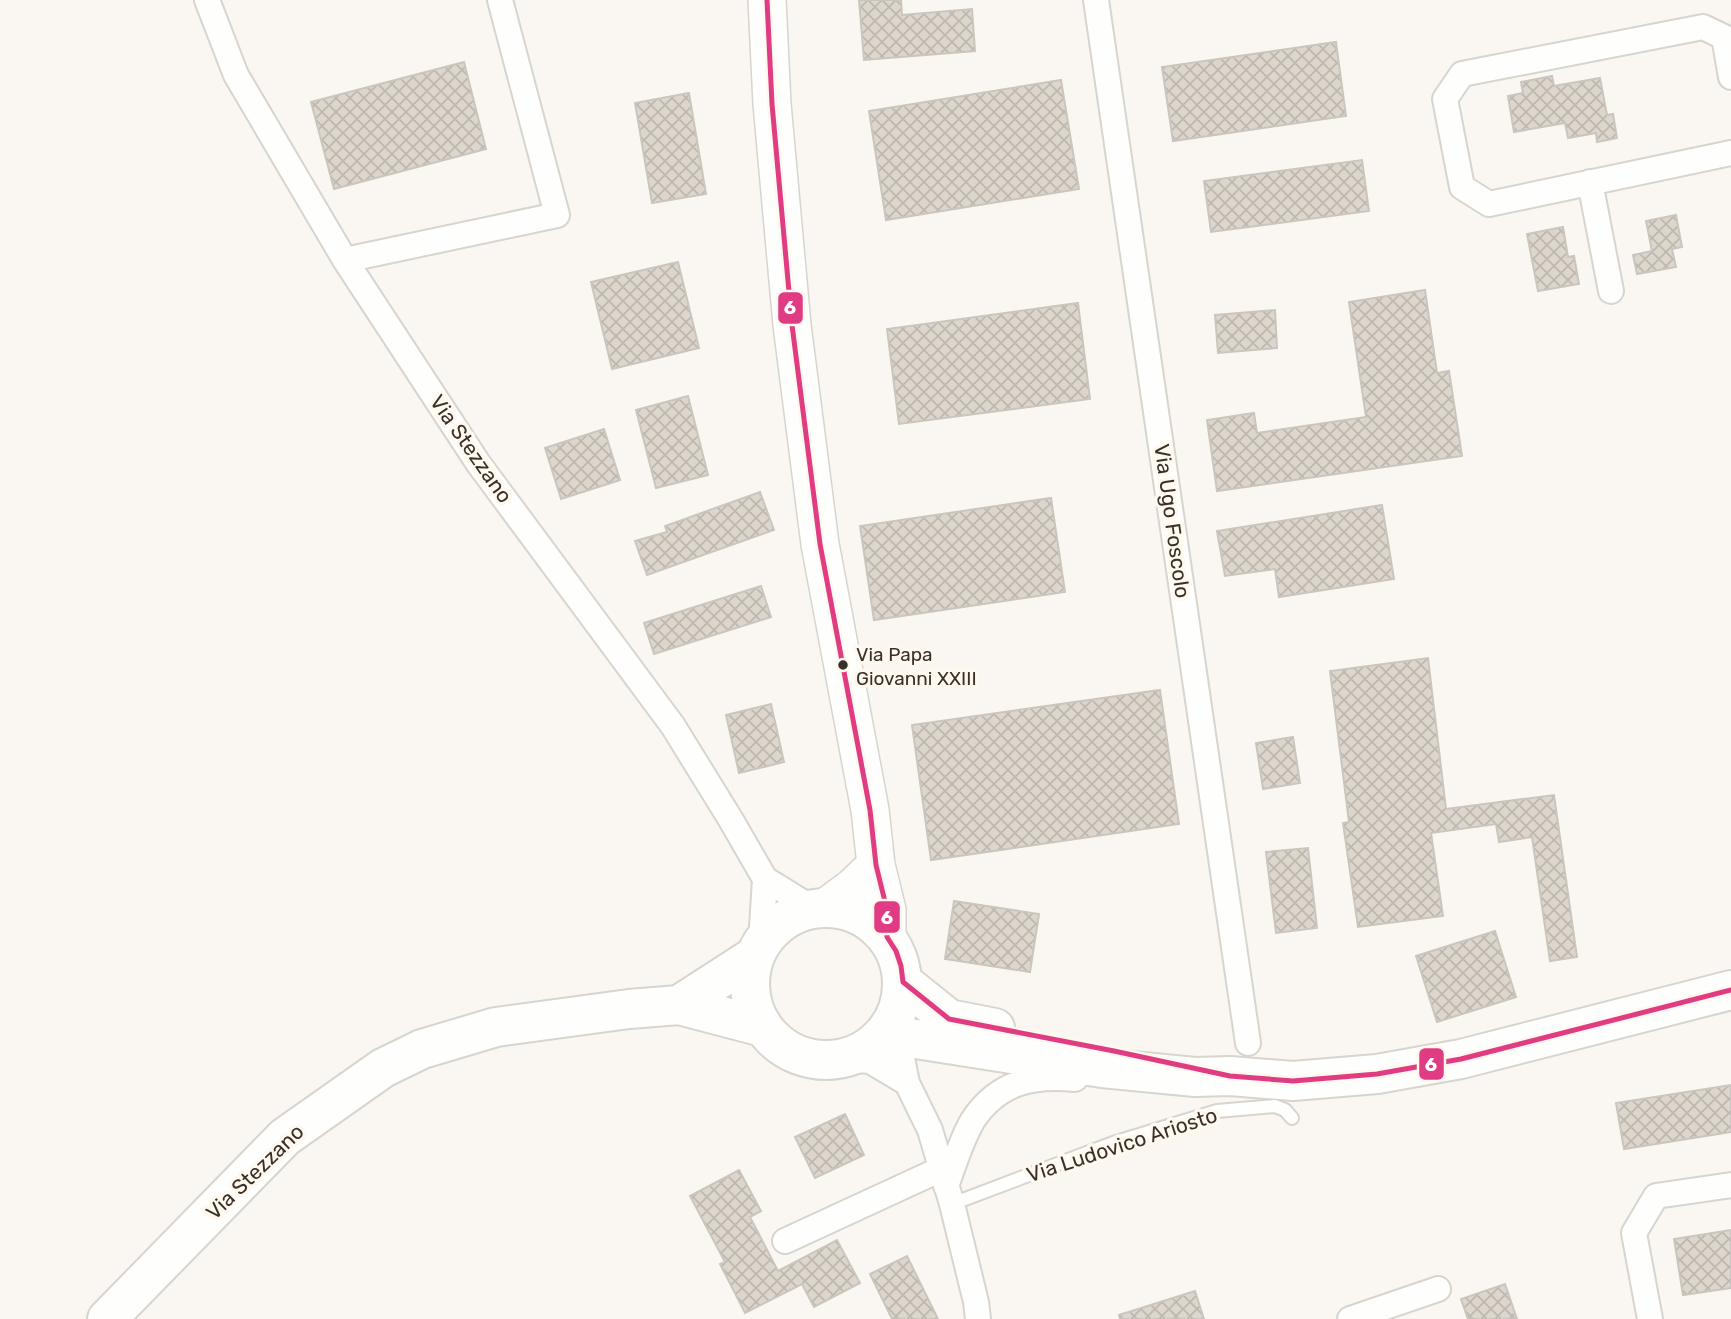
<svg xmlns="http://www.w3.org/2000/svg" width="1731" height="1319" font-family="Rubik,sans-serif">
<defs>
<pattern id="building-cross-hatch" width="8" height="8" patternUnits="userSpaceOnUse" patternTransform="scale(1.75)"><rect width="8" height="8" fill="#ddd6cc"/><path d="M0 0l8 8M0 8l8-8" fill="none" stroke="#beb8af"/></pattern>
</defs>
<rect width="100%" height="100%" fill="#faf7f2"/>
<!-- building -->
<path fill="url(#building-cross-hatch)" stroke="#cac6bf" stroke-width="2" d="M859 0H901L902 15 972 9 975 51 864 60Z
M1336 42 1346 116 1173 141 1162 67Z
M464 62 486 149 334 189 311 102Z
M1552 76 1554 86 1600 78 1607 115 1613 114 1617 138 1597 142 1596 133 1568 138 1565 123 1514 132 1508 96 1523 93 1521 82Z
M1061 80 1079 189 886 220 869 111Z
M689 93 706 194 652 203 635 103Z
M1362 160 1369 211 1211 232 1204 181Z
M1676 215 1682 247 1672 249 1676 267 1637 274 1633 255 1652 251 1646 221Z
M1563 227 1568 257 1574 256 1579 284 1538 291 1527 234Z
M678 262 699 348 612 369 591 282Z
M1425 290 1437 373 1449 371 1462 456 1217 491 1207 420 1254 413 1257 433 1366 417 1349 302Z
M1078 303 1090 399 899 424 887 329Z
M1275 310 1277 348 1218 353 1215 315Z
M688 396 708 475 656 488 636 410Z
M604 429 620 480 561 499 545 448Z
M760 492 774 530 647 575 635 541 667 532 665 526Z
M1051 498 1065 592 874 620 860 526Z
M1382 505 1394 579 1279 597 1275 569 1225 576 1217 531Z
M761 586 771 617 654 654 644 623Z
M1428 658 1446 809 1554 795 1577 957 1550 961 1532 837 1499 842 1496 824 1431 833 1443 916 1358 927 1343 823 1349 822 1330 671Z
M1160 690 1179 824 931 860 912 725Z
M771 704 784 762 739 773 726 715Z
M1293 737 1300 783 1263 789 1256 743Z
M1308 848 1317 928 1276 933 1266 852Z
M954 901 1039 914 1030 972 945 959Z
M1495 931 1516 997 1437 1022 1416 956Z
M1731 1085V1132L1624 1149 1616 1103Z
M845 1114 864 1155 815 1178 795 1137Z
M739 1170 761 1211 750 1217 778 1271 837 1240 860 1283 814 1307 802 1284 745 1313 720 1264 725 1262 690 1196Z
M1731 1230V1288L1683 1295 1674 1239Z
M907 1256 938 1319H892L870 1274Z
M1505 1284 1517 1319H1468L1461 1299Z
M1195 1291 1204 1319H1120L1119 1315Z"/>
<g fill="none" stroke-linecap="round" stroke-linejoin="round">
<!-- lane casing -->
<g stroke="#d8d4ce" stroke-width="16">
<path id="lane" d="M952 1204 1113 1143 1217 1111 1275 1106 1285 1110 1292 1118"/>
</g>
<!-- street casing -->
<g stroke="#d8d4ce" stroke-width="28">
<path id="street" d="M207 0 236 75 345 260 478 463 673 726 731 820 765 879 812 908
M1096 0 1248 1043
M1731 77 1724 37 1703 27 1462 74 1445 99 1462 187 1489 204 1731 153
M1590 182 1611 291
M345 260 557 215 500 0
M761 943 765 879
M879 1039 901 1053 907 1083 930 1130 952 1204 976 1302 978 1319
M843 1059 870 1061 907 1083
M946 1186C954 1165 961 1140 973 1120 998 1082 1033 1075 1075 1079
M785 1241 941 1169
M1350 1319 1438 1289
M1650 1319 1634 1233 1656 1196 1731 1185"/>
</g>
<!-- secondary casing -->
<g stroke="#d8d4ce" stroke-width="40">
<path id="secondary" d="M767 0 772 104 792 325 820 544 870 810 876 865 887 910V937
M826 907 853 887 876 865"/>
</g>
<!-- primary casing -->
<g stroke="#d8d4ce" stroke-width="42">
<path id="primary" d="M750 984a76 76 0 1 1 152 0a76 76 0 1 1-152 0Z
M903 982 949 1019 995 1028
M679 1005 755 956
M884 1034 1102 1068 1195 1077 1230 1076 1293 1081 1377 1074 1461 1059 1731 990
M107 1319 285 1137 383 1068 422 1049 496 1027 629 1009 679 1005 763 1027"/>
</g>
<!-- lane -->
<use href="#lane" stroke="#fefefd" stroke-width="12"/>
<!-- street -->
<use href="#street" stroke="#fefefd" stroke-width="24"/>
<!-- secondary -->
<use href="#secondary" stroke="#fefefd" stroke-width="37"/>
<!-- primary -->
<use href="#primary" stroke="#fefefd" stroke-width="38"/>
<!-- bus-1 casing -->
<g stroke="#fef8ef" stroke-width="10">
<path id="bus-1" d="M767 0 772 104 792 325 820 544 870 810 876 865 887 910V937L896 951 901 966 903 982 949 1019 1114 1051 1230 1076 1293 1081 1377 1074 1461 1059 1731 990"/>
</g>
<!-- bus-1 -->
<use href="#bus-1" stroke="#e03c83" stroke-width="5"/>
</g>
<!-- markers -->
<circle fill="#373129" stroke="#fef8ef" stroke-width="2.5" cx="843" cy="665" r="6"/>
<g text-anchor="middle" stroke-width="7" stroke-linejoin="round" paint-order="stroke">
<!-- bus labels -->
<g font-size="19" fill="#373129" stroke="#fef8ef" text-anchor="start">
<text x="856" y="661">Via Papa<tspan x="856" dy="24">Giovanni XXIII</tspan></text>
</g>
<!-- street labels -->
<g font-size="21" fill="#373129" stroke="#fef8ef">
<text transform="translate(471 449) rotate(55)" y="7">Via Stezzano</text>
<text transform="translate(1172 521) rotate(82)" y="7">Via Ugo Foscolo</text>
<text transform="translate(1122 1145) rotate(-18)" y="7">Via Ludovico Ariosto</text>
<text transform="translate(255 1172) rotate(-44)" y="7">Via Stezzano</text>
</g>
</g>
<g stroke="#fef8ef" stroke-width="2.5">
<rect x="777" y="291" width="27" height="34" rx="7" fill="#e03c83"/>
<rect x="873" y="900" width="28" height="34" rx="7" fill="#e03c83"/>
<rect x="1418" y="1047" width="27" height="34" rx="7" fill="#e03c83"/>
</g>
<g font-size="19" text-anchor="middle" font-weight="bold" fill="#fff">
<text x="790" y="314">6</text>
<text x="887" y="924">6</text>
<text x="1431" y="1071">6</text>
</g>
</svg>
